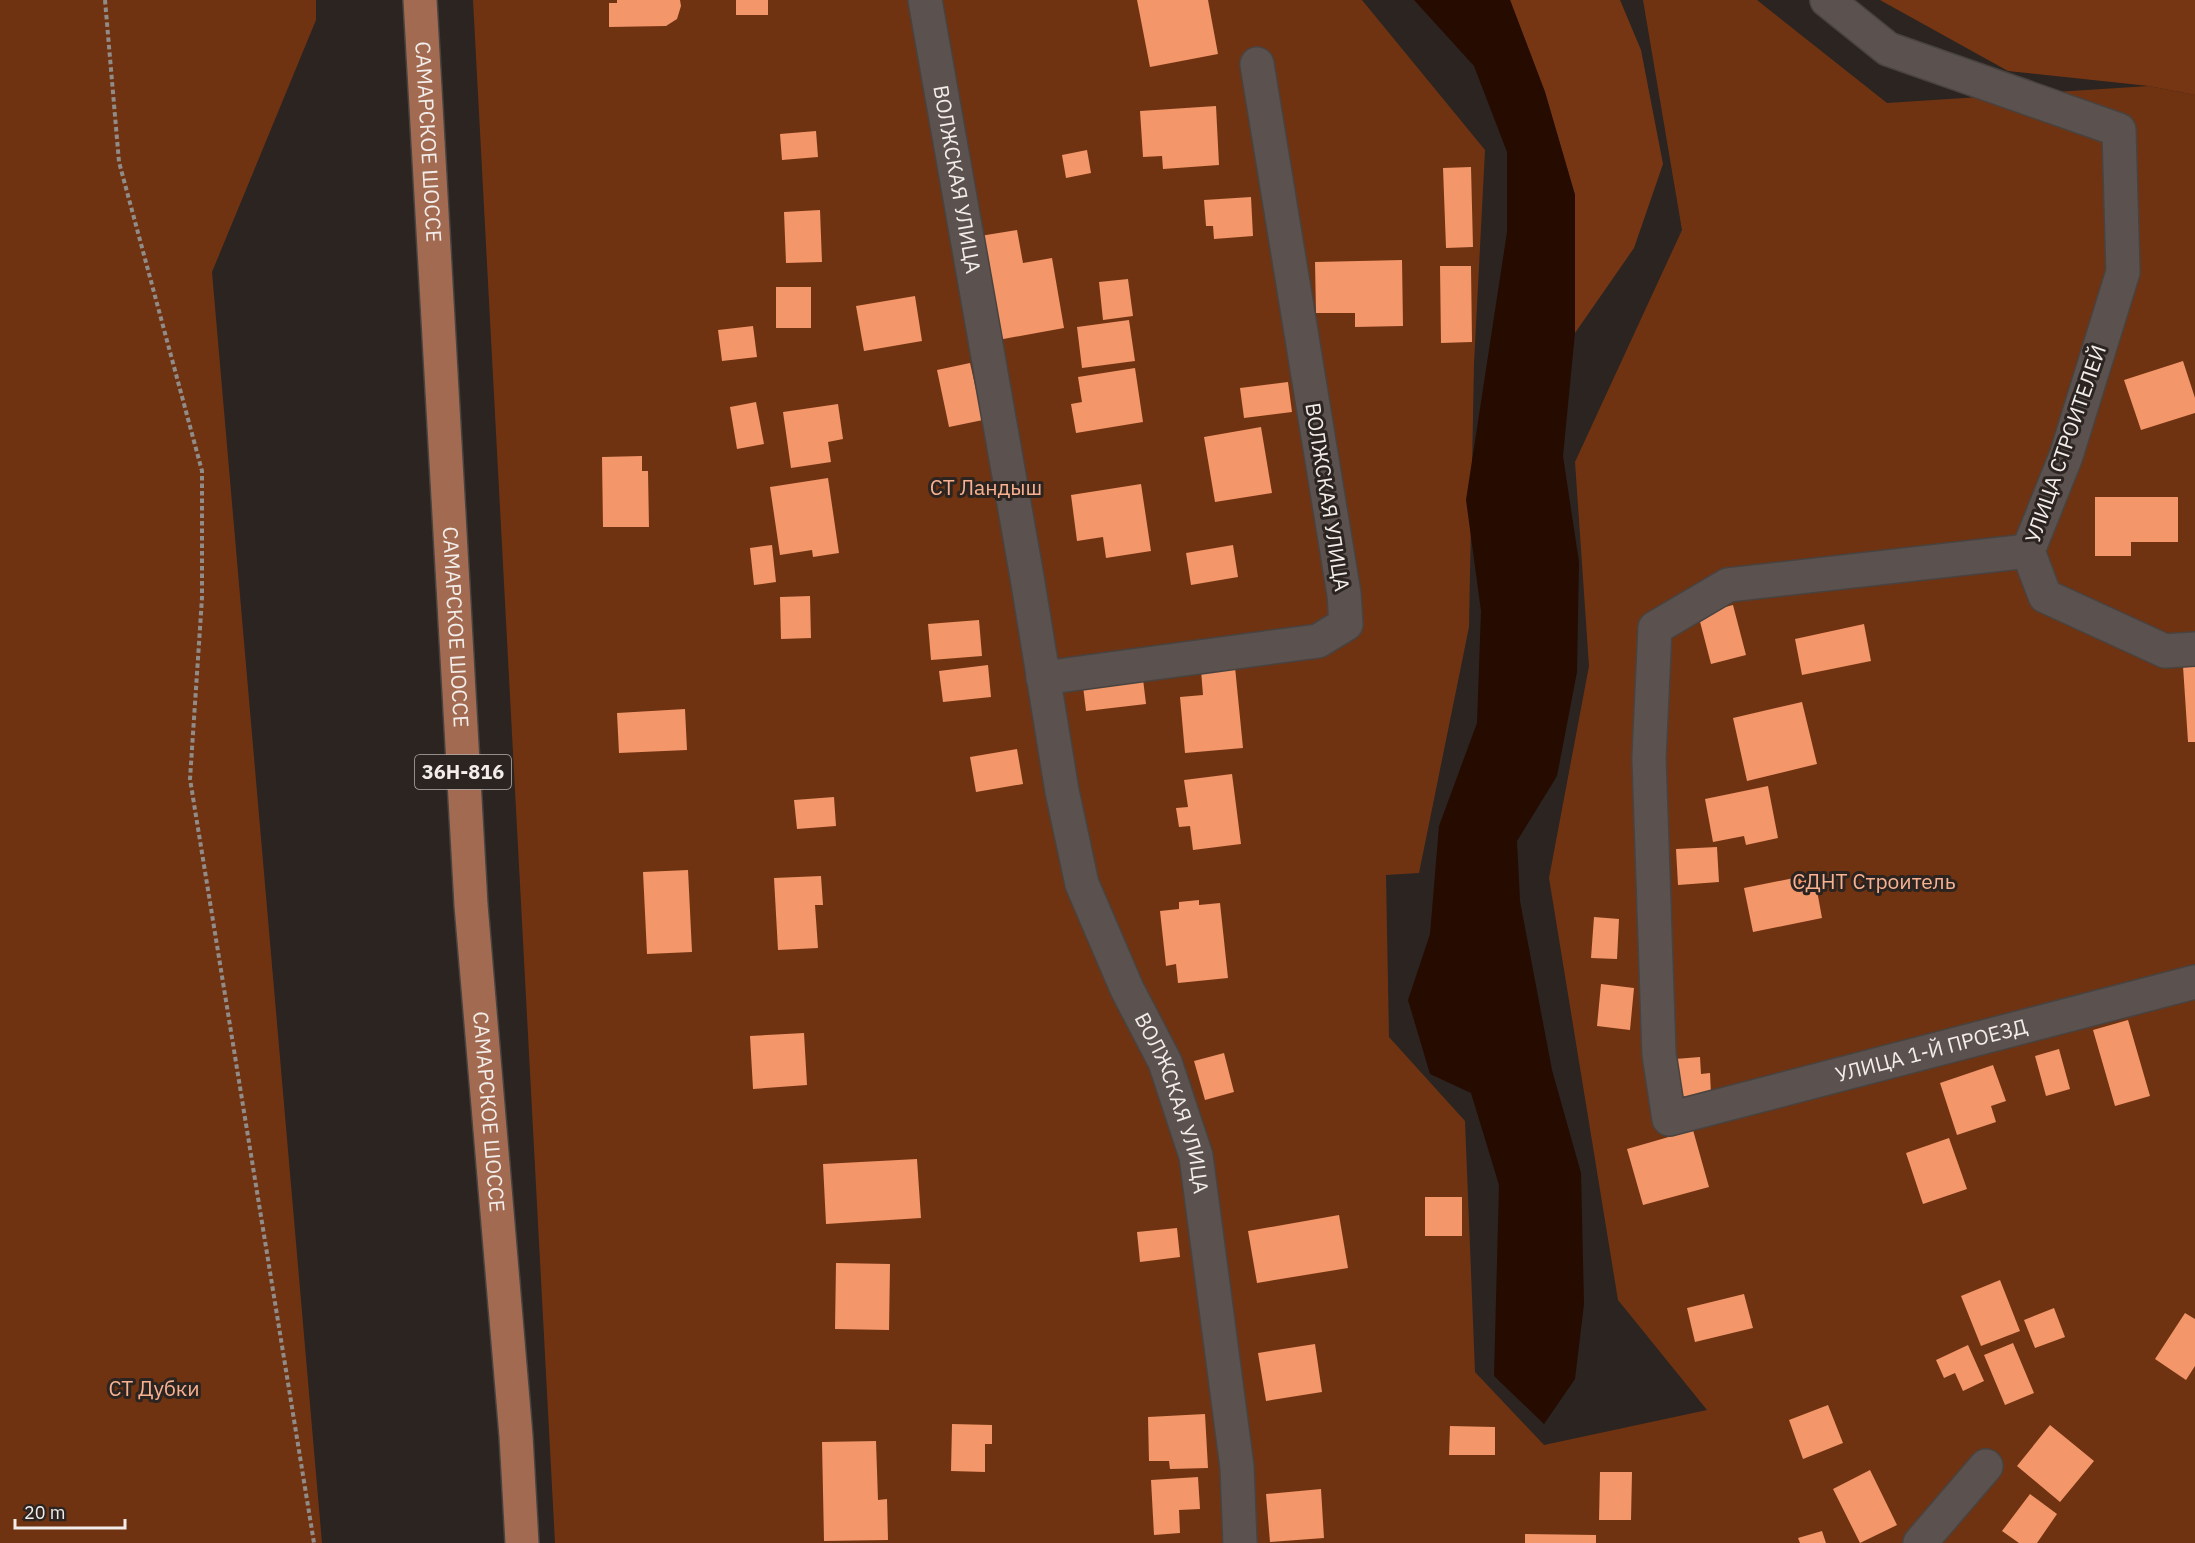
<svg xmlns="http://www.w3.org/2000/svg" width="2195" height="1543" font-family="'IBM Plex Sans',sans-serif">
<rect width="100%" height="100%" fill="#2b2421"/>
<!-- green -->
<path fill="#6f3312" d="M0 0H316V20L212 272 322 1543H0Z
M473 0H1362L1485 150 1474 364 1469 627 1419 873 1386 875 1389 1037 1465 1121 1475 1372 1544 1445 1707 1410 1618 1300 1549 878 1589 666 1575 462 1682 230 1643 0H1757L1887 103 2149 86 2195 95V1543H555Z"/>
<!-- forest -->
<path fill="#773613" d="M1510 0H1620L1641 50 1663 164 1634 248 1575 333V195L1545 92Z
M1880 0H2195V95L2149 86 2008 71Z"/>
<!-- water -->
<path fill="#260b01" d="M1414 0H1510L1545 92 1575 195V333L1563 456 1579 562 1577 672 1557 776 1517 841 1520 901 1552 1070 1581 1173 1584 1304 1575 1379 1544 1424 1494 1376 1499 1185 1471 1093 1430 1074 1408 1000 1430 934 1439 826 1477 723 1481 611 1466 500 1507 232V152L1474 66Z"/>
<!-- building -->
<path fill="#f39669" d="M617 0H680L681 6 677 19 666 26 609 27V3H617Z
M736 0H768V15H736Z
M1137 0H1208L1218 54 1150 67Z
M1216 106 1219 165 1163 169 1162 156 1143 157 1140 111Z
M816 131 818 157 782 160 780 134Z
M1087 150 1091 173 1066 178 1062 155Z
M1471 167 1473 247 1446 248 1443 168Z
M1251 197 1253 236 1214 239 1213 226H1206L1204 200Z
M820 210 822 262 786 263 784 212Z
M1017 230 1023 263 1052 258 1064 328 998 340 980 236Z
M1402 260 1403 326 1355 327V313H1316L1315 262Z
M1440 266H1471L1472 342 1441 343Z
M1128 279 1133 316 1103 320 1099 282Z
M776 287H811V328H776Z
M915 296 922 341 864 351 856 306Z
M1129 320 1135 361 1082 368 1077 327Z
M753 326 757 357 722 361 718 330Z
M2183 361 2195 398V413L2141 430 2124 380Z
M970 363 983 420 949 427 937 370Z
M1135 368 1143 422 1076 433 1071 404 1082 402 1078 377Z
M1288 382 1292 412 1244 418 1240 388Z
M756 402 764 444 737 449 730 407Z
M838 404 843 439 828 442 831 462 791 468 783 412Z
M1261 427 1272 493 1215 502 1204 437Z
M642 456V471H648L649 527H603L602 457Z
M828 478 839 553 813 557 812 550 780 555 770 487Z
M1141 484 1151 551 1106 558 1103 537 1077 541 1071 495Z
M2095 497H2178V542H2131V556H2095Z
M772 545 776 582 754 585 750 548Z
M1233 545 1238 577 1191 585 1186 553Z
M810 596 811 638 781 639 780 597Z
M1733 605 1746 655 1711 664 1698 614Z
M979 620 982 656 931 660 928 624Z
M1864 624 1871 661 1802 675 1795 639Z
M988 665 991 697 943 702 939 671Z
M2195 665V742H2188L2183 666Z
M1235 667 1243 748 1185 753 1180 697 1203 695 1201 670Z
M1143 679 1146 704 1086 711 1083 686Z
M1802 702 1817 764 1747 781 1733 718Z
M685 709 687 750 619 753 617 713Z
M1017 749 1023 784 976 792 970 757Z
M1232 774 1241 844 1193 850 1190 826 1179 827 1176 808 1188 807 1184 780Z
M1768 786 1778 838 1746 845 1744 836 1713 842 1705 799Z
M834 797 836 826 797 829 794 800Z
M1717 847 1719 882 1678 885 1676 849Z
M688 870 692 952 647 954 643 872Z
M1814 874 1822 918 1753 932 1744 888Z
M821 876 823 905H815L818 948 778 950 774 878Z
M1199 900V905L1220 903 1228 978 1178 983 1176 964 1166 966 1160 911 1179 909V902Z
M1594 917 1619 919 1617 959 1591 958Z
M1601 984 1634 988 1630 1030 1597 1026Z
M2128 1020 2150 1096 2115 1106 2093 1030Z
M804 1033 807 1085 753 1089 750 1036Z
M2059 1049 2070 1089 2046 1096 2035 1056Z
M1224 1053 1234 1092 1205 1100 1194 1061Z
M1700 1057 1701 1074 1710 1073 1711 1094 1679 1097 1675 1059Z
M1993 1065 2006 1101 1991 1106 1996 1122 1957 1135 1940 1083Z
M1693 1130 1709 1187 1643 1205 1627 1149Z
M1949 1138 1967 1189 1923 1204 1906 1153Z
M917 1159 921 1218 826 1224 823 1164Z
M1425 1197H1462V1236H1425Z
M1339 1215 1348 1268 1257 1283 1248 1231Z
M1177 1228 1180 1257 1140 1262 1137 1232Z
M836 1263 890 1264 889 1330 835 1329Z
M2000 1280 2020 1331 1981 1346 1961 1296Z
M1744 1294 1753 1328 1695 1342 1687 1308Z
M2054 1308 2065 1337 2035 1348 2024 1320Z
M2185 1313 2195 1319V1366L2186 1380 2155 1359Z
M2013 1343 2034 1393 2005 1405 1984 1355Z
M1315 1344 1322 1392 1266 1401 1258 1353Z
M1968 1345 1984 1381 1963 1391 1955 1373 1944 1378 1936 1360Z
M1828 1405 1843 1443 1803 1459 1789 1420Z
M1205 1414 1208 1468 1170 1469 1169 1461H1149L1148 1417Z
M952 1424 992 1425V1444H985V1472L951 1471Z
M2050 1425 2094 1461 2060 1502 2017 1466Z
M1450 1426 1495 1427V1455H1449Z
M876 1441 878 1500 887 1499 888 1540 824 1541 822 1442Z
M1870 1470 1897 1525 1860 1543 1833 1489Z
M1600 1472H1632L1631 1520H1599Z
M1198 1477 1200 1509 1179 1510 1180 1533 1154 1535 1151 1480Z
M1321 1489 1324 1538 1270 1542 1266 1494Z
M2030 1494 2057 1514 2037 1543H2019L2002 1531Z
M1822 1531 1826 1543H1800L1798 1538Z
M1525 1534 1596 1535V1543H1525Z"/>
<g fill="none" stroke-linecap="round" stroke-linejoin="round">
<!-- minor casing -->
<g stroke="#494340" stroke-width="36">
<g id="minor">
<path id="s1" d="M925 0 1027 577 1062 791 1082 884 1127 989 1165 1062 1196 1156 1237 1467 1240 1543"/>
<path d="M1827 0 1888 49 2119 130 2123 272 2066 456 2028 551 2045 596 2165 651 2195 649"/>
<path id="s2" d="M2028 551 1728 585 1655 628 1649 758 1659 1054 1669 1119 2195 982"/>
<path d="M1043 678 1318 641 1346 624 1344 594 1257 64"/>
<path d="M1920 1543 1986 1466"/>
</g>
</g>
<!-- major casing -->
<g stroke="#494340" stroke-width="36">
<g id="major">
<path id="s3" d="M420 0 471 905 516 1436 522 1543"/>
</g>
</g>
<!-- path -->
<path stroke="#928c89" stroke-width="4" stroke-dasharray="4.5 3" stroke-linecap="butt" d="M105 0 119 162 202 471V598L190 779 314 1543"/>
<!-- minor -->
<use href="#minor" stroke="#5b524f" stroke-width="33"/>
<!-- major -->
<use href="#major" stroke="#a26b51" stroke-width="33"/>
</g>
<g text-anchor="middle" stroke-width="6" stroke-linejoin="round" paint-order="stroke">
<!-- shield labels -->
<rect fill="#2b2421" stroke="#b6b1ae" stroke-width="1.5" x="415" y="755" width="96" height="34" rx="4.5"/>
<g font-size="20" font-weight="bold" fill="#f2edea">
<text x="463" y="779">36Н-816</text>
</g>
<!-- street labels -->
<g font-size="21" fill="#f2edea" stroke="#2b2421">
<text dy="7" stroke="none"><textPath href="#s3" startOffset="142">САМАРСКОЕ ШОССЕ</textPath></text>
<text dy="7" stroke="none"><textPath href="#s1" startOffset="182">ВОЛЖСКАЯ УЛИЦА</textPath></text>
<text transform="translate(2066 444) rotate(-71)" y="7">УЛИЦА СТРОИТЕЛЕЙ</text>
<text transform="translate(1327 497) rotate(81)" y="7">ВОЛЖСКАЯ УЛИЦА</text>
<text dy="7" stroke="none"><textPath href="#s3" startOffset="628">САМАРСКОЕ ШОССЕ</textPath></text>
<text dy="7" stroke="none"><textPath href="#s2" startOffset="1150">УЛИЦА 1-Й ПРОЕЗД</textPath></text>
<text dy="7" stroke="none"><textPath href="#s1" startOffset="1136">ВОЛЖСКАЯ УЛИЦА</textPath></text>
<text dy="7" stroke="none"><textPath href="#s3" startOffset="1114">САМАРСКОЕ ШОССЕ</textPath></text>
</g>
<!-- park labels -->
<g font-size="21" fill="#f9b291" stroke="#2b2421">
<text x="986" y="495">СТ Ландыш</text>
<text x="1874" y="889">СДНТ Строитель</text>
<text x="154" y="1396">СТ Дубки</text>
</g>
</g>
<!-- scale -->
<path d="M15 1519v9h110v-9" fill="none" stroke="#f2edea" stroke-width="3"/>
<text x="24" y="1519" font-size="18" fill="#f2edea" stroke="#2b2421" stroke-width="4.5" paint-order="stroke">20 m</text>
</svg>
